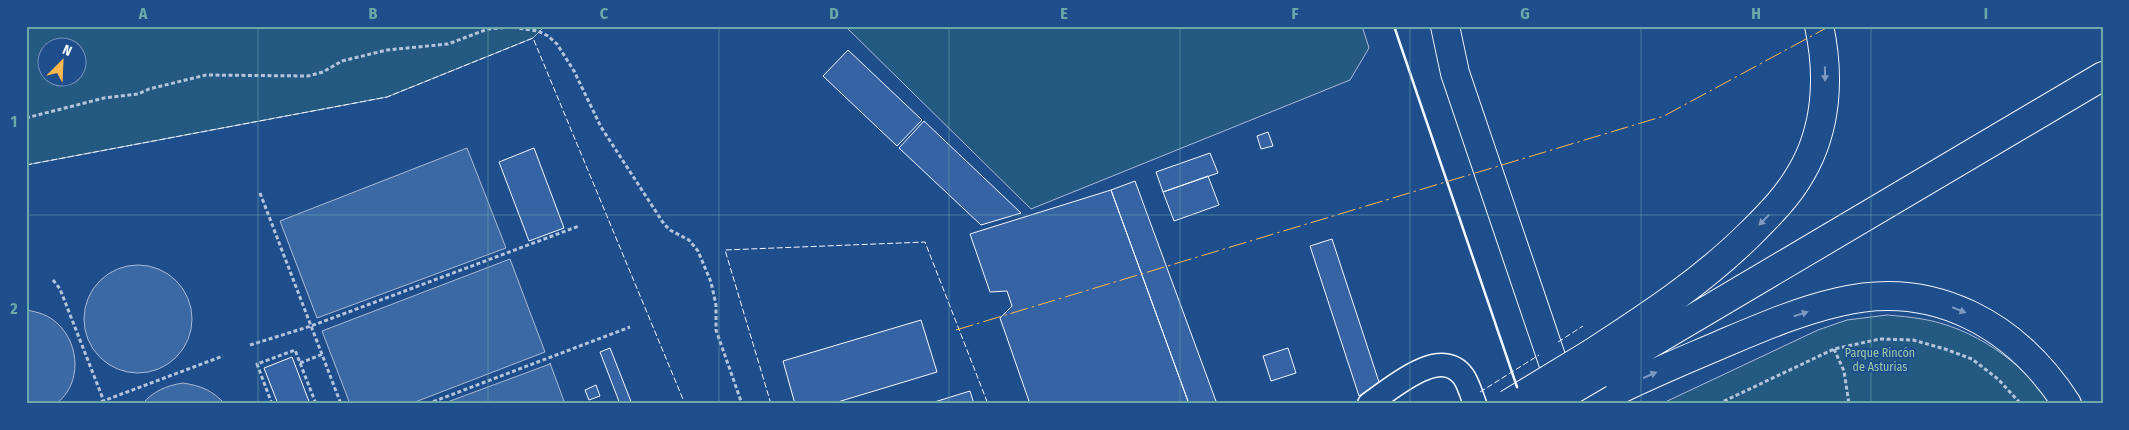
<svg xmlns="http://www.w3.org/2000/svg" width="2129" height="430" font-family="'Fira Sans Condensed',sans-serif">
<rect width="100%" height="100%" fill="#1f4e8c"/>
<!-- green -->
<path fill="#245a82" stroke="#a8bbd7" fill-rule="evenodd" d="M26 26H545L533 38 387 97 26 165ZM48 48H78V78H48Z
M845 26H1362L1369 48 1350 80 1031 209Z
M1887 315C1899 316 1910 317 1922 319 1972 327 2023 362 2051 404H1661L1818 330 1847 320Z"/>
<!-- water -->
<path fill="#3b69a3" stroke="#a8bbd7" d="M467 148 506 248 317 318 280 221Z
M510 259 545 352 410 404H350L322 331Z
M84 319a54 54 0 1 1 108 0a54 54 0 1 1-108 0Z
M26 310C38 312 49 315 58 324 80 345 82 384 56 404H26Z
M550 363 565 404H442L550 364Z
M183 383C201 386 212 390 225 404H142C154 391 165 386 183 383Z"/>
<!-- building -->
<path fill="#3563a3" stroke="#f2f6ff" d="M848 50 922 120 897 146 823 76Z
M924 121 1021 213 981 225 899 148Z
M1268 132 1273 146 1261 149 1257 136Z
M534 148 564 228 529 241 499 162Z
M1210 153 1218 173 1163 192 1156 172Z
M1208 176 1219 205 1174 221 1163 192Z
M1135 181 1217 404H1189L1111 190Z
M1111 190 1189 404H1030L1000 318 1012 306 1007 291 990 292 970 234Z
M1332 239 1379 382 1359 396 1310 246Z
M921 320 937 372 831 404H795L783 361Z
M610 348 632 404H620L600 352Z
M1288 348 1296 373 1271 381 1263 356Z
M292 357 310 404H278L264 368Z
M596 385 600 396 589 400 585 390Z
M970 391 974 404H928Z"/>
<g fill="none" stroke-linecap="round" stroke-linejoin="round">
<!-- street casing -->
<g stroke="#f2f6ff" stroke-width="25">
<path id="street" d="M1369 404C1391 389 1443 342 1465 379 1469 386 1472 396 1475 404"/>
</g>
<!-- secondary casing -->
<g stroke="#f2f6ff" stroke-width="30">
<path id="secondary" d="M1445 26 1455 73 1564 395"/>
</g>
<!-- highway casing -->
<g stroke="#f2f6ff" stroke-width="30">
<path id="highway" d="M1592 353C1649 316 1704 280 1752 232 1770 214 1788 196 1801 173 1827 129 1830 76 1819 26
M1599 374 2103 76
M1591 404C1633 381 1678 363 1722 344 1760 328 1799 311 1839 302 1934 279 2016 325 2067 404"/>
</g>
<!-- path -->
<path stroke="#b3c4dc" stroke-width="3" stroke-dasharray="4 2.5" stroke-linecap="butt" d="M26 118 104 98 138 94 149 89 206 75 308 76 323 72 342 61 387 50 448 44 488 29 511 27 538 31 548 36 557 44 574 71 601 127 664 224 670 230 689 240 698 251 711 282 716 305V330L742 404
M260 193 341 404
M53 280 60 289 105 404
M250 345 311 326 579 226
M1834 349 1844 371 1849 404
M300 363 323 354
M95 404 223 356
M272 404 257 364 295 350 316 404
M427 404 630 327
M1718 404 1834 349 1880 339 1913 340 1945 349 1972 359 1998 379 2021 404"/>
<!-- street -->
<use href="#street" stroke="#1f4e8c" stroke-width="22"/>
<!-- secondary -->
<use href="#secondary" stroke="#1f4e8c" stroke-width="28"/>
<!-- highway -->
<use href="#highway" stroke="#1f4e8c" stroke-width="28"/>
<!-- highway-bridge casing -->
<g stroke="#f2f6ff" stroke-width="30" stroke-linecap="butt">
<path id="highway-bridge" d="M1508 404 1592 353
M1548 404 1599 374"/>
</g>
<!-- highway-bridge -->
<use href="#highway-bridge" stroke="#1f4e8c" stroke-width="28"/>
<!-- fence -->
<path stroke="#f2f6ff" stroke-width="1" stroke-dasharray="6 2.5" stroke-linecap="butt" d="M26 165 387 97 533 38 685 404
M1558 342 1583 326
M1480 392 1539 355
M771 404 725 250 925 242 988 404"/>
<!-- wall -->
<path stroke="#f2f6ff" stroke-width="2.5" d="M1394 26 1517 387"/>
<!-- power -->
<path stroke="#ffb74d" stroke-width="1" stroke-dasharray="18 4 2.5 4" stroke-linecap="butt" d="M956 330 1664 116 1830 26"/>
</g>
<!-- one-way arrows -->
<defs><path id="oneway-solid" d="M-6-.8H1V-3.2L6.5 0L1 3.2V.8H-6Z" transform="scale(1.25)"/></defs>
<g fill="#7e9ac0">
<use href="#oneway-solid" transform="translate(1825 74) rotate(89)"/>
<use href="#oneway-solid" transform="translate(1764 220) rotate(134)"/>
<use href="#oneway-solid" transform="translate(1959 310) rotate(22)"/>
<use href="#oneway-solid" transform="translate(1801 314) rotate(-17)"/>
<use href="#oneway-solid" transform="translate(1650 375) rotate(-24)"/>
</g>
<!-- grid -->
<path fill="none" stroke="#6aa9a8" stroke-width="1" stroke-opacity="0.55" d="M258 26V404M488 26V404M719 26V404M949 26V404M1180 26V404M1410 26V404M1641 26V404M1871 26V404M26 215H2103"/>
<g text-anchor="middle" stroke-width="4" stroke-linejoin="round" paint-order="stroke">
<!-- park labels -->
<g font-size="12" fill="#97c8a6" stroke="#1f4e8c">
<text x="1880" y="357">Parque Rincón<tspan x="1880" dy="14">de Asturias</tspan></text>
</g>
</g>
<!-- border -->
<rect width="2129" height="430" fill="none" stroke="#1f4e8c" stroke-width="55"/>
<!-- north arrow -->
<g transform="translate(62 62) rotate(24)"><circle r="24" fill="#1f4e8c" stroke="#7391ba"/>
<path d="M0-4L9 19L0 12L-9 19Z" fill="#ffb74d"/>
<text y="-8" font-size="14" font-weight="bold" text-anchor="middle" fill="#f2f6ff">N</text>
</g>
<rect x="28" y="28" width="2074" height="374" fill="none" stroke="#6aa9a8" stroke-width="2"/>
<g font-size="16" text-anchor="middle" font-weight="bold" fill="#6aa9a8">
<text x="143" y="19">A</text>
<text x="373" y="19">B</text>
<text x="604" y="19">C</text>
<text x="834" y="19">D</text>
<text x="1064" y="19">E</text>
<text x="1295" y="19">F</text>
<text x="1525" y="19">G</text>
<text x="1756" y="19">H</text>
<text x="1986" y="19">I</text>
<text x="14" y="127">1</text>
<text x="14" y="314">2</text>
</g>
</svg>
